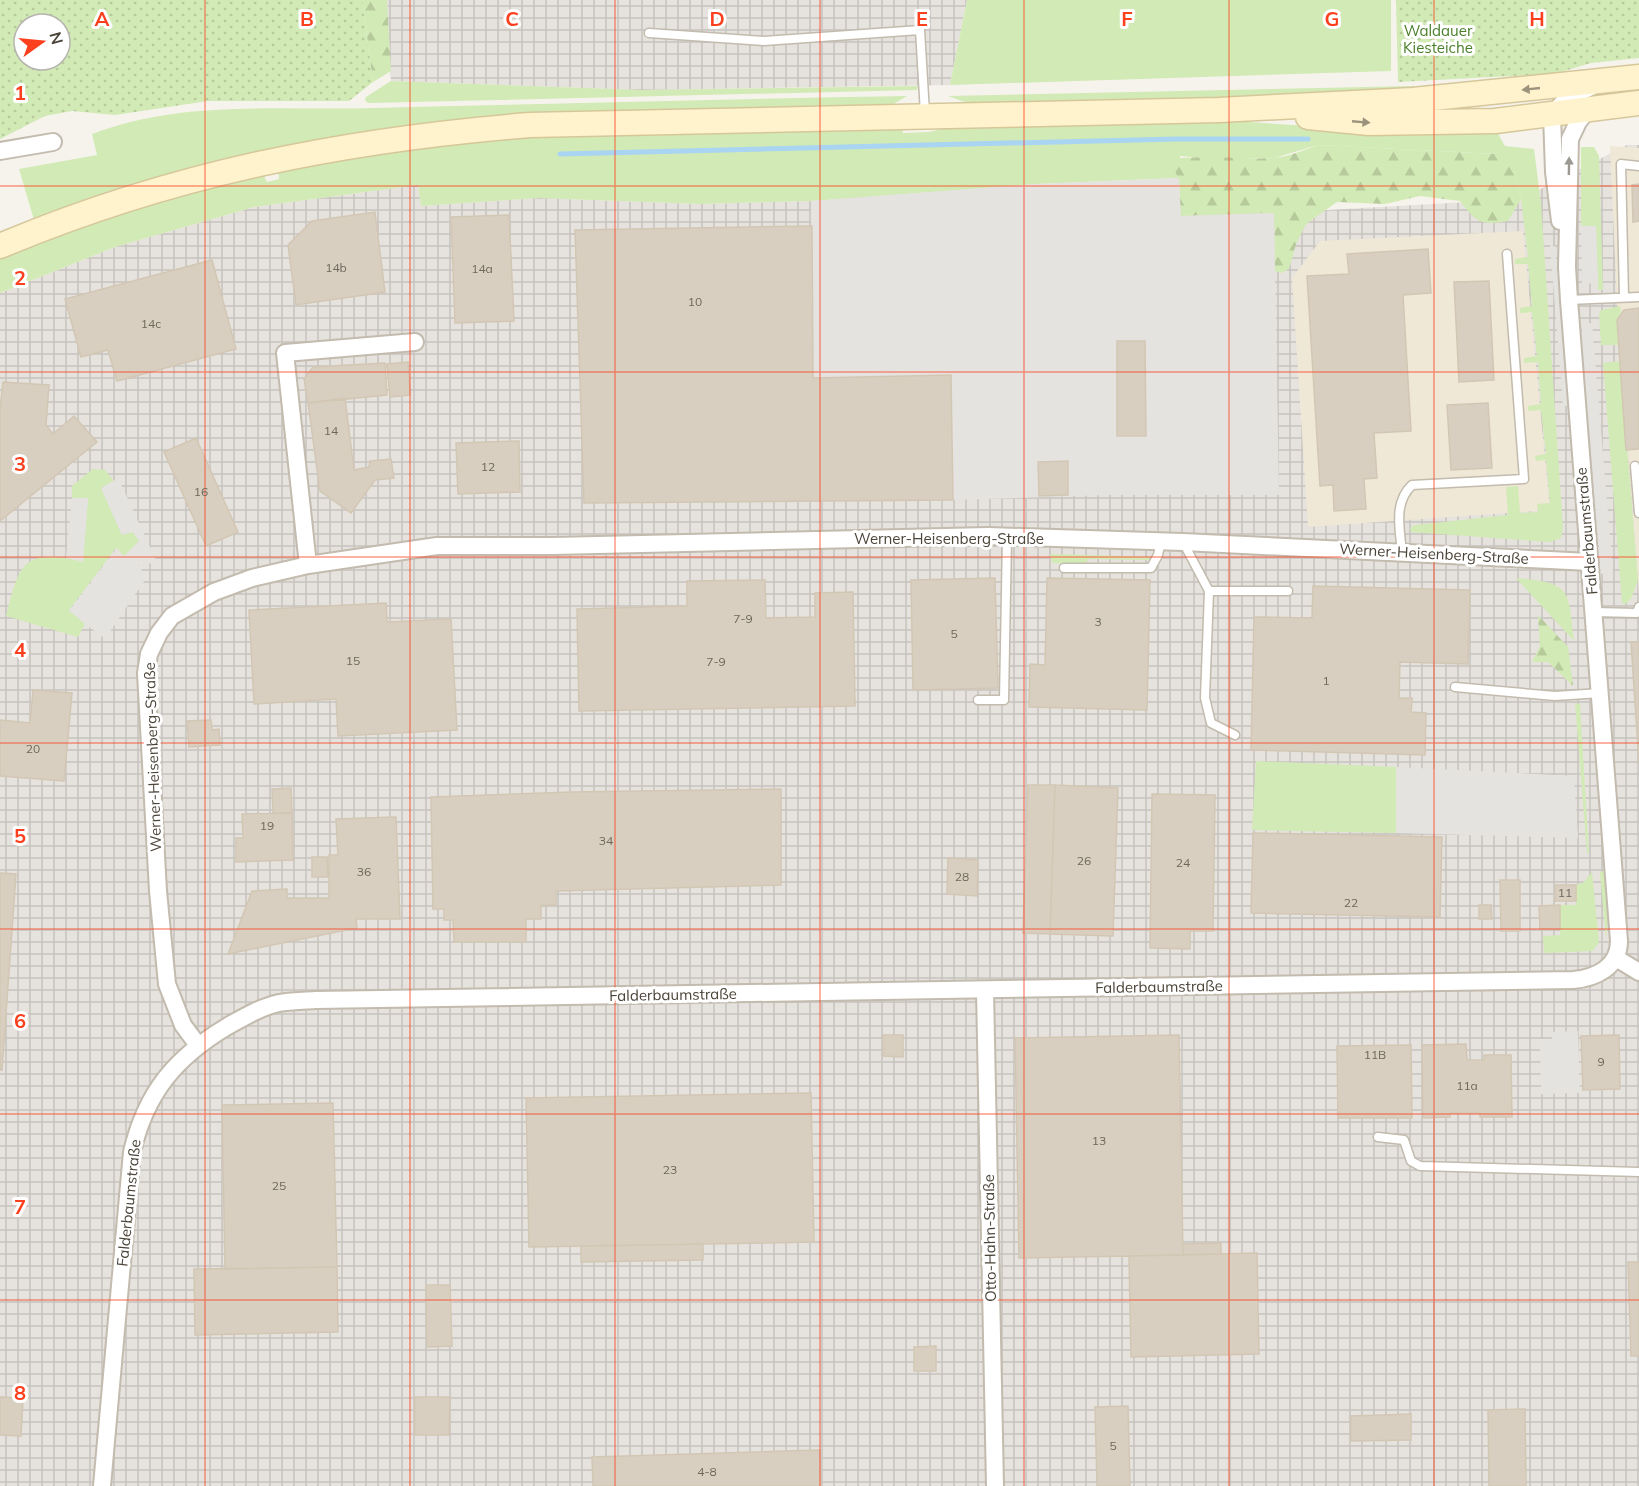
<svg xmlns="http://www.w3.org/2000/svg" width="1639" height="1486" font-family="Mulish,sans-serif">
<defs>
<pattern id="industrial-grid" width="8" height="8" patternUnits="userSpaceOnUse" patternTransform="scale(1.5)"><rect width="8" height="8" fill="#e6e2dd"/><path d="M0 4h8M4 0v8" fill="none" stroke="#c7c3be"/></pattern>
<pattern id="forest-firs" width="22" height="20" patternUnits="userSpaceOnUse" patternTransform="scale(1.5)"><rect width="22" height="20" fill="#d2eab5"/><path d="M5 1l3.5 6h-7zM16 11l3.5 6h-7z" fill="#b6ca9c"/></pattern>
<pattern id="park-dots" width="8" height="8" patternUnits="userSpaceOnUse" patternTransform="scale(1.5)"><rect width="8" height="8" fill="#d2eab5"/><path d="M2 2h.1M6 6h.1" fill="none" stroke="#b6ca9c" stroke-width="1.8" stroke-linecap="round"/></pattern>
</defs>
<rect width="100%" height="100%" fill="#f6f3ec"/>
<!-- industrial -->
<path fill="url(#industrial-grid)" d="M387 0H967L950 85 641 90 391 81Z
M1627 145H1639V1486H0V293L115 247 254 207 418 185 421 206 539 198 700 204 811 201 1037 184 1274 213 1521 199Z"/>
<!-- education -->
<path fill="#efe8d6" d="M1610 146 1639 148V597L1617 302Z
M1523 231 1550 510 1308 527 1292 278 1320 241Z"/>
<!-- grass -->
<path fill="#d2eab5" d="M967 0H1391V71L950 85Z
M391 81 641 90 918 86 917 90 368 103 365 100 366 97Z
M1414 86V92L1363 96 973 105 948 96Z
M907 96 890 106 530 116 112 193 34 220 19 169 97 155 92 134C183 99 280 111 375 108 553 104 730 99 907 96Z
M1218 120 1367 130 1497 132 1505 146 1534 149 1541 204 1563 528 1561 538 1550 542 1411 532 1410 528 1415 525 1508 515 1506 487 1518 486 1520 513 1538 512 1537 504 1550 503 1546 460 1536 461 1535 456 1546 454 1541 410 1528 411V406L1541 404 1538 362 1524 363V358L1537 356 1532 312 1520 313V308L1532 306 1528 264H1515V259L1528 257 1521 199 1514 171 1497 154 1318 145 1274 158 1217 159 1180 156 1179 178 1037 184 811 201 700 204 539 198 421 206 418 185 254 207 115 247 0 293V258L120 212 263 174 267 182 279 179 278 169 367 152 533 136 902 127 903 133 928 132 947 128Z
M1581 147H1594L1599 156 1603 290H1598L1596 226H1581Z
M1620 306 1621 312 1617 320 1618 345H1601L1599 315 1601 310Z
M1620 361 1638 580 1631 599 1625 604 1622 603 1603 363Z
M93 469 105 470 114 481 101 488 122 535 133 532 139 541 124 557 116 548 69 610 85 624 78 637 6 616C20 563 21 549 83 561L88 499 72 498V486Z
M1050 554 1150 557 1149 560 1089 559 1084 564 1052 563Z
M1516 578C1572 583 1568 589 1574 641Z
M1575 703 1580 704 1589 854 1587 853Z
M1256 761 1396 767V833L1252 830Z
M1604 871 1608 921 1606 939 1600 872Z
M1592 872 1599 942 1593 951 1544 953 1543 936 1560 935V905H1576V885L1584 882Z"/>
<!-- forest -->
<path fill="url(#forest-firs)" d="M362 0H387L391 71 373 82Z
M1318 145 1497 154 1506 156 1514 171 1521 199 1508 221C1481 226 1476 222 1460 201L1420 196 1385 204 1337 202 1306 224 1296 244 1289 269 1281 273 1275 271 1274 213 1180 216 1179 178 1172 168 1174 160C1183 154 1254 160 1273 158 1288 157 1304 150 1318 145Z
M1538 615 1568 647 1573 686 1548 662H1532L1540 646Z"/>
<!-- park -->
<path fill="url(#park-dots)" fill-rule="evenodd" d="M0 0H362L373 82 349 101H208L115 115 72 111 45 116 0 139ZM24 24H60V60H24Z
M1396 0H1639V58L1591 63 1534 80 1533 75 1398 82Z"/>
<!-- parking -->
<path fill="#e5e3e0" d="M1179 178 1181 216 1274 213 1279 495H1106L953 500 951 375 813 378 811 201 1037 184Z
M1581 226H1596L1598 283 1582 284Z
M1550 245 1555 246 1568 406H1563Z
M1592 323 1613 573 1601 574 1582 346V324Z
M118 478 158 564 153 567 146 559 138 565 147 577 105 639 69 611 117 548 124 556 139 541 133 532 122 535 101 488Z
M72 498H88L83 562 66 558Z
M1396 767 1574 776 1578 838 1396 833Z
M1578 1031 1580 1093 1541 1094 1540 1039H1552V1032Z"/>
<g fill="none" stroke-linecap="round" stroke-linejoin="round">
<!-- stream -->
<path stroke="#a9d4f2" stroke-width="5" d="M560 154 1176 139H1308"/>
</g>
<!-- building -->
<path fill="#d8cfc1" stroke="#d3c7b4" stroke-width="1.5" d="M1639 184V221L1633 222 1632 185Z
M375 212 385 292 296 305 288 245 312 221Z
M509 215 514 321 455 323 451 217Z
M812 226 813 378 951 375 953 500 584 503 575 230Z
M1428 249 1431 293 1403 295 1411 431 1374 433 1377 478 1364 479 1366 509 1334 511 1333 485 1320 486 1307 276 1349 274 1347 254Z
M212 260 236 349 117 381 108 350 81 357 65 299Z
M1489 281 1494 380 1459 382 1454 282Z
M1639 308V449L1626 450 1617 320 1624 310Z
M1117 341H1145L1146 436H1117Z
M408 362 410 395 390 397 387 364Z
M385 363 387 395 308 403 304 379 313 367Z
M3 382 49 385 46 425 53 434 74 416 97 442 0 521V409Z
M345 398 354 470 369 467 370 461 391 459 394 478 375 480 351 513 320 491 308 403Z
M1488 403 1492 468 1451 470 1447 405Z
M196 438 238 532 206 546 164 452Z
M519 441 520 492 458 494 456 443Z
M1068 461V495L1039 496 1038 462Z
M995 578 998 688 913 690 911 580Z
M1047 578 1150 580 1147 710 1029 707 1030 664 1045 665Z
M765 580 766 618 815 617V593L853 592 855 706 579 711 577 609 687 606V581Z
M1313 586 1470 590 1468 664 1400 662 1399 698H1412L1411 712 1426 713 1425 755 1251 750 1254 617 1312 618Z
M386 603 387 622 451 619 457 730 338 736 336 699 254 704 249 610Z
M1631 642H1639V762Z
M33 690 72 693 64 781 0 776V720L30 723Z
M211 720 212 730 219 729 220 745 189 747 187 721Z
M1028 785H1055L1050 934 1023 933Z
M1055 785 1118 788 1113 936 1050 934Z
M291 788 292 813H273L272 789Z
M781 789V885L556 891V905H541V919H526V942H454L453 920H444V909H433L431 797 572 792Z
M1152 794 1215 795 1213 931H1190V949L1150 948Z
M292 813 293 860 236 862V838H243L242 814Z
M396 817 400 919H356L357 928 228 954 252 891 287 889V898H329V855H338L336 819Z
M1253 833 1442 837 1440 917 1251 913Z
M312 857H327L328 877H312Z
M948 858 978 860 977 896 947 894Z
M0 873 16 874 2 1070H0Z
M1500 880H1520V931H1501Z
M1555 885H1576V901H1555Z
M1479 905H1491L1492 919H1479Z
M1560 905V929H1540L1539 906Z
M883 1035H903V1057L883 1056Z
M1179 1035 1183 1255 1019 1258 1015 1038Z
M1619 1035 1620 1089 1583 1090 1581 1036Z
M1466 1044 1467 1060H1484V1055H1511L1512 1117H1480V1113H1450V1117L1423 1118 1422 1045Z
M1411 1045 1412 1118H1338L1337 1046Z
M811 1093 814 1242 529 1247 526 1098Z
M333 1103 337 1267 225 1269 222 1105Z
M1221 1243V1254L1183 1255V1244Z
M703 1244V1260L581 1262V1246Z
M1257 1253 1259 1354 1131 1357 1129 1256Z
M1628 1262H1639V1356H1631Z
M337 1267 338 1332 195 1335 194 1269Z
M426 1285H450L452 1346 427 1347Z
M936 1346V1371H914V1347Z
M0 1397 23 1398 21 1436 0 1435Z
M415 1397H450L449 1435H415Z
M1128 1406 1130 1486H1097L1095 1407Z
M1525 1409 1526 1486H1489L1488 1410Z
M1411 1414V1440L1351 1441V1416Z
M820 1450 821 1486H593L592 1457Z"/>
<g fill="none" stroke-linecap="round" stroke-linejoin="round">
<!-- lane casing -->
<g stroke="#c2bbae" stroke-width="11">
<path id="lane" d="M649 33 764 41 920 30 925 113
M1624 297 1621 164 1639 166
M1569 300 1639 297
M1635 466 1639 513
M1183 542 1209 591 1205 698 1211 723 1235 735
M1402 553C1400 529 1393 503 1412 485L1524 479 1507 254
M1064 568H1151L1158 555 1161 541
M1209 591H1288
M1594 612 1637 613 1639 607
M1455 687 1555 696 1601 693
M978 700H1004L1007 537
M1378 1137 1404 1140 1411 1161 1420 1166 1639 1172"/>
</g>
<!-- street casing -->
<g stroke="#c2bbae" stroke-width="20">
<path id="street" d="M0 151 53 142
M1560 221 1554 172 1552 115 1567 98 1593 86
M308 565 285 353 415 342
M1616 958 1639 972
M985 990 995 1486
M197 1044 183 1025 167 984 158 891 146 673 149 654 159 633 172 616 214 592 252 578 308 565 437 546H553L988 536 1183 542 1590 562
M102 1486 132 1152C146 1092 176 1057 228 1026 244 1017 261 1007 279 1003 290 1001 303 1001 315 1000L1573 980C1596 978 1619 967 1619 941L1569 300 1567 267 1570 139 1578 122 1588 109"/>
</g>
<!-- secondary casing -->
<g stroke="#d6c79b" stroke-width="27">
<path id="secondary" d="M1308 117 1369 123 1495 121 1639 103
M0 246C174 173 343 140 530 125L1219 110 1413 100 1639 77"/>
</g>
<!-- lane -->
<use href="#lane" stroke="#fff" stroke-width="8"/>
<!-- street -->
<use href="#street" stroke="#fff" stroke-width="16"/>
<!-- secondary -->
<use href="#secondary" stroke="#fff3cd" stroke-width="24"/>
</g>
<!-- one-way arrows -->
<defs><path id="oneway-solid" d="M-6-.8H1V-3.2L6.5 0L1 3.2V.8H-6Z" transform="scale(1.5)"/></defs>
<g fill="#9c937c">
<use href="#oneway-solid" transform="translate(1531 89) rotate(174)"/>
<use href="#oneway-solid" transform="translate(1361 122) rotate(5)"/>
</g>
<use fill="#9c9892" href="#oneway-solid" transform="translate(1569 166) rotate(-89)"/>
<!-- grid -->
<path fill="none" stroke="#fc3f1d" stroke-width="1.5" stroke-opacity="0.55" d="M205 0V1486M410 0V1486M615 0V1486M820 0V1486M1024 0V1486M1229 0V1486M1434 0V1486M0 186H1639M0 372H1639M0 557H1639M0 743H1639M0 929H1639M0 1114H1639M0 1300H1639"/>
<g text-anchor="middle" stroke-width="6" stroke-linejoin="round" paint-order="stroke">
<!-- number labels -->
<g font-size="12" fill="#6e675b">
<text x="336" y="272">14b</text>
<text x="482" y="273">14a</text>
<text x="695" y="306">10</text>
<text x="151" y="328">14c</text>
<text x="331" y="435">14</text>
<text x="488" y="471">12</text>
<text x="201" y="496">16</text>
<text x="743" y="623">7-9</text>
<text x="1098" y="626">3</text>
<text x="954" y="638">5</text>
<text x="353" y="665">15</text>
<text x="716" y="666">7-9</text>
<text x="1326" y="685">1</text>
<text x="33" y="753">20</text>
<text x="267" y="830">19</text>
<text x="606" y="845">34</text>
<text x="1084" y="865">26</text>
<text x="1183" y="867">24</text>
<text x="364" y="876">36</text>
<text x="962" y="881">28</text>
<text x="1565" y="897">11</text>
<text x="1351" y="907">22</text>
<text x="1375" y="1059">11B</text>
<text x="1601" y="1066">9</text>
<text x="1467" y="1090">11a</text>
<text x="1099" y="1145">13</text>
<text x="670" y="1174">23</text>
<text x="279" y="1190">25</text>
<text x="1113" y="1450">5</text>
<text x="707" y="1476">4-8</text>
</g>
<!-- park labels -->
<g font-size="15" fill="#4a7f2a" stroke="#fff">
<text x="1438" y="36">Waldauer<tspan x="1438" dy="17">Kiesteiche</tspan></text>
</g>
<!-- street labels -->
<g font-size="15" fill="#4b4439" stroke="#fff">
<text transform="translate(1587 531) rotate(-95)" y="5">Falderbaumstraße</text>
<text x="949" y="544">Werner-Heisenberg-Straße</text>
<text transform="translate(1434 554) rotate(3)" y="5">Werner-Heisenberg-Straße</text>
<text transform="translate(153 757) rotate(-92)" y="5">Werner-Heisenberg-Straße</text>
<text transform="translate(1159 987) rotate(-1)" y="5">Falderbaumstraße</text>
<text transform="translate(673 995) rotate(-1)" y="5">Falderbaumstraße</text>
<text transform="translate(129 1203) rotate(-84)" y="5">Falderbaumstraße</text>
<text transform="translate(990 1238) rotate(-91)" y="5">Otto-Hahn-Straße</text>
</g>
</g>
<g font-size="20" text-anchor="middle" font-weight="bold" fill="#fc3f1d" stroke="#fff" stroke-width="6" stroke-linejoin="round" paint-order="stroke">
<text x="102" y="26">A</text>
<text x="307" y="26">B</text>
<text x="512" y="26">C</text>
<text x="717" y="26">D</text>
<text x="922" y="26">E</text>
<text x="1127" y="26">F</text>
<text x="1332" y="26">G</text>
<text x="1537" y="26">H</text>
<text x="20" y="100">1</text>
<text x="20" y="285">2</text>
<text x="20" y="471">3</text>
<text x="20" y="657">4</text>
<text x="20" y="843">5</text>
<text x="20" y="1028">6</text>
<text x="20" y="1214">7</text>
<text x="20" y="1400">8</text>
</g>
<!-- north arrow -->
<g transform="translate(42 42) rotate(75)"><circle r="28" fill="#ffffff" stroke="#b7b4b0" stroke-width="1.5"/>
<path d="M0-4.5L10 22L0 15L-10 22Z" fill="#fc3f1d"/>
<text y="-9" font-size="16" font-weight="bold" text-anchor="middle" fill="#4b4439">N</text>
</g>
</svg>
